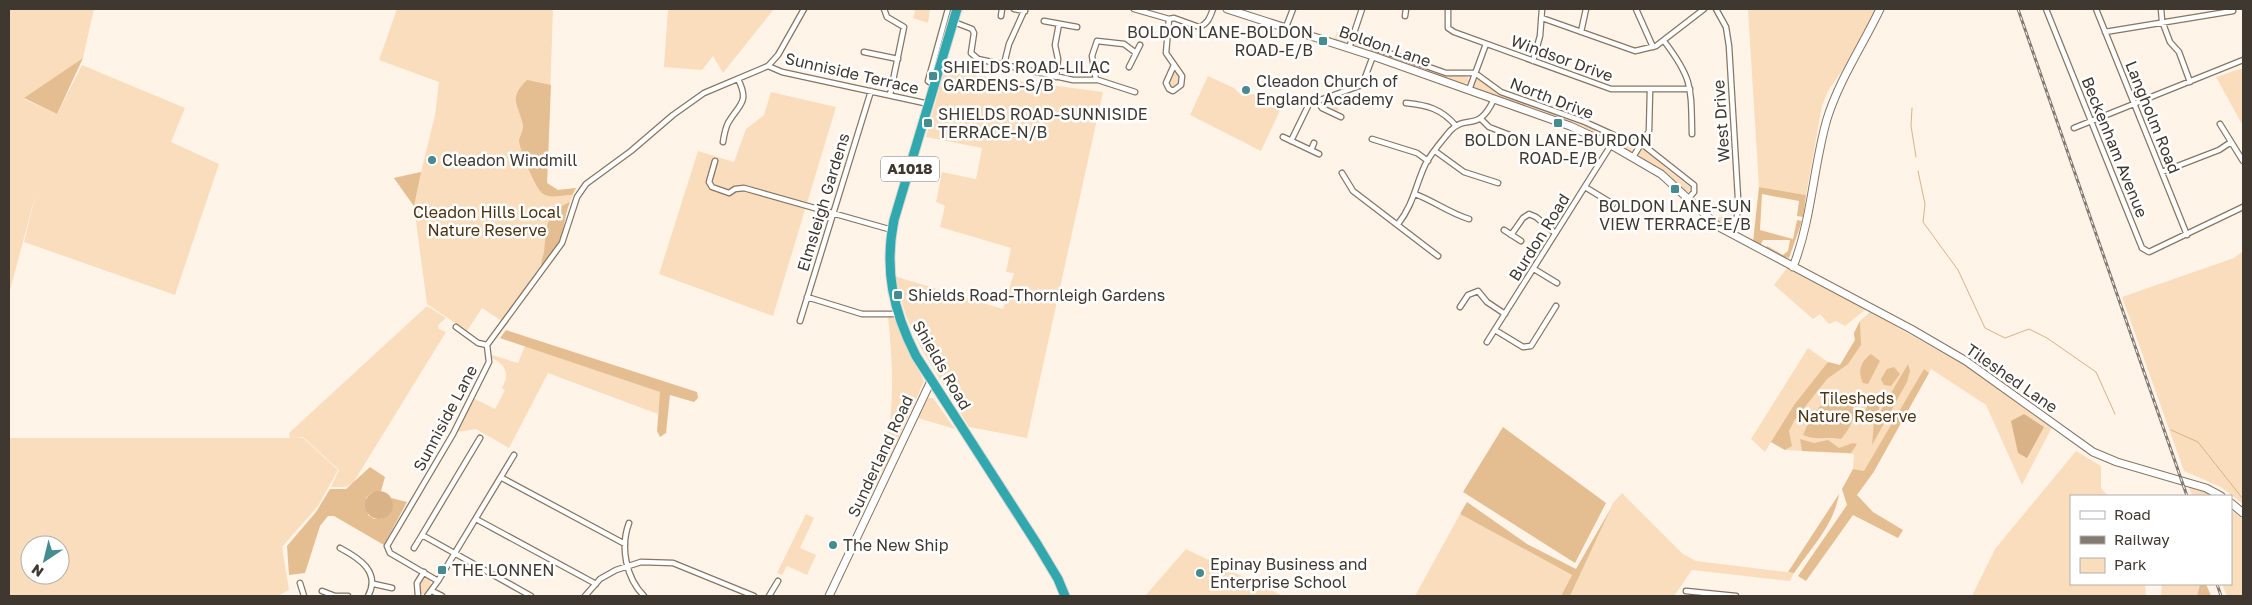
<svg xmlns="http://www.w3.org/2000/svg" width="2252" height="605" font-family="'Golos Text',sans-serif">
<rect width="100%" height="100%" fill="#fff4e7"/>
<!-- green -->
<path fill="#faddbc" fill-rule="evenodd" d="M9 9H94L83 58 24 99 57 114 82 65 185 108 171 142 219 164 175 295 24 242 37 189 9 294Z
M397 9H553L547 183 558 190 576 188 565 213 561 236 554 251 502 321 482 308 467 331 427 304 414 207 394 178 421 172 435 115 439 82 379 60Z
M668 9H774L723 73 713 56 702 70 664 67Z
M913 9H930L928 23 913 18 915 11Z
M1748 9H1876L1848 62 1828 91 1822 106 1806 195 1759 187Z
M1337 32 1344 34 1349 33 1345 42 1334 40Z
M1357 37 1370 48 1449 76 1467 75 1469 82 1463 84 1353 47 1354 38Z
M2243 68V126L2216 77Z
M1174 70 1180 75V83L1176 88 1170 86 1168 81Z
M944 71 1103 92 1027 438 969 427 921 348 906 316 894 276 1003 309 1014 273 1006 272 1011 248 940 227 945 206 936 202 942 172 976 179 982 148 926 137Z
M1208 76 1234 88 1242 96 1254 94 1260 103 1268 99 1283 104 1261 151 1190 115Z
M1478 78 1498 94 1626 141 1634 146 1633 151 1628 152 1577 126 1473 87 1474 82Z
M1350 91 1337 111 1322 102Z
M771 92 836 107 773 316 659 274 698 151 734 162 746 129 764 115Z
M1640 148H1645L1667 169 1690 187 1689 192 1683 190 1639 156 1638 152Z
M1733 214 1728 228 1715 218Z
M2243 251V504L2221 487 2184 471 2122 297 2234 258Z
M1787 268 1866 309 1845 326 1836 321 1829 324 1820 314 1813 319 1774 285Z
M427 306 446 318 438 325 439 329 446 332 353 483 345 487H331L339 470 303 437H296L303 438 338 470 318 506 282 547 289 590 278 596H9V438H290L289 433ZM30 545H60V575H30Z
M1870 312 1975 371 2052 427 2022 485 1986 405 1931 369 1873 473 1853 469 1854 454 1785 450 1771 442 1765 452 1751 439 1808 348 1828 362 1840 365 1855 340 1854 333 1860 321Z
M888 317 895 319 924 381 888 462 861 514C868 495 879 476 884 456 895 412 893 362 888 317Z
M525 346 661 392 658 414 548 373 509 448 476 429 457 432 473 398 495 409 505 390 502 388C510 374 506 364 491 358L492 355 518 363Z
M928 398H933L955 429 918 418Z
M2076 451 2101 466V488L2108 496H2071V584H2145L2146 596H1972L1995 549Z
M2189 487 2207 491 2213 496H2192Z
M1622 493 1683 554 1696 561 1794 573 1790 581 1692 570 1674 596H1570L1613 503Z
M2231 510 2243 519V596H2227L2222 584H2231Z
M806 514 814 518 800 548 816 555 807 575 787 566 782 575 777 573Z
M1460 514 1572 575 1561 596H1415Z
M1186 549 1283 596H1145Z
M427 577 430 580 431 586 425 594H421L419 582Z
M2162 584H2200L2197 596H2161Z"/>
<!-- forest -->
<path fill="#e4be91" d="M83 58 57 114 24 98Z
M527 80 551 85 547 183 558 190 576 188 572 195C562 194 551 200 542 193 535 187 519 149 519 140 520 135 524 130 523 125 518 103 508 99 527 80Z
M421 172 414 206 394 178Z
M1759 187 1806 195 1803 217 1797 216 1799 201 1762 194 1760 230 1793 239 1797 220 1802 221 1789 258 1779 256 1766 248 1767 246 1783 255 1788 251 1790 240H1763L1760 246 1753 242Z
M570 202C565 213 565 225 561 237 557 248 550 257 542 267 540 262 543 257 544 252 547 228 544 213 570 202Z
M1860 321 1861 345 1848 364 1827 379 1794 421 1789 431 1792 446 1785 450 1771 442 1794 405 1828 362 1840 365 1855 340 1854 333Z
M506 330 697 392 698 398 694 402 670 395 666 433 660 437 657 431 660 392 500 338Z
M1871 354 1880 361 1868 384 1863 383C1857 372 1861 361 1871 354Z
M1908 364 1910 371 1907 382 1872 445 1874 422Z
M1894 367 1900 374 1891 386 1884 385 1881 379 1887 369Z
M1924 369 1929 373 1873 473 1857 495 1873 512 1903 530 1898 538 1853 515 1806 581 1798 576 1847 505 1842 489 1853 469 1864 471Z
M1835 396C1864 397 1855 424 1841 439 1827 436 1815 441 1803 435 1810 418 1818 404 1835 396Z
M1876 398 1881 402 1878 412 1870 424 1866 423C1864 412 1865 404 1876 398Z
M1503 427 1606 503 1575 563 1463 492Z
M1800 439 1814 443 1828 440 1839 448 1853 443 1857 444 1851 453 1802 451Z
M370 467 385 477 381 491 371 493 366 498 368 515 374 519H382L392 500 391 498 407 502 384 545 334 516H328L320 526 305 573 289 575 287 546 316 512 330 489H346Z
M1839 494C1834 525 1811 548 1794 573L1788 572Z
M1467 502 1527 544 1576 569 1611 508 1570 596H1561L1572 575 1460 514Z
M2200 584H2206L2211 596H2197Z"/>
<!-- water -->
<path fill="#d9b387" d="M2024 414 2044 427 2027 458 2018 453 2011 421Z
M365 505a14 14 0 1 1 28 0a14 14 0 1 1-28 0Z"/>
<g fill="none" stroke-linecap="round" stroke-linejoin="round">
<!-- stream -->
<path stroke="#d9b387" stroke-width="1" d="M1912 108 1911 126 1916 157
M1918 171 1925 204 1923 222 1958 270 1985 328 2005 338 2029 329 2047 338 2096 372 2115 414
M2171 430 2198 442 2243 499"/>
<!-- street casing -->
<g stroke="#867663" stroke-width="7">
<path id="street" d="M884 9 887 17 904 27 890 95
M1014 9 1025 11
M1134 9 1169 19
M1448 9V28L1454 32 1611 89H1690
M1636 9 1653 47
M1716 9 1726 27 1729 46 1738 198 1737 216 1731 234
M2046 9 2142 248 2149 252 2243 207
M2096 9 2187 235
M2161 9 2162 21 2170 42 2179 52 2190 82
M1001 16 1002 9
M1405 16 1406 9
M1542 18 1635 51 1656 46 1704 9
M1044 21 1077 27
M954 22 972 29 974 33 971 53 978 59 1073 80H1098L1135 92
M1286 27 1293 9
M1581 32 1586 9
M2105 32 2233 11
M1354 33 1375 48 1446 73H1475L1501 92 1585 122 1616 136 1642 144 1694 185V192L1688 199
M1664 41C1693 79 1691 87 1692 134
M1349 48 1362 9
M864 52 898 59
M1533 61 1540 36 1542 9
M1004 64 1009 44 1025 9
M1174 65 1166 83 1169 89 1173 91 1181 85 1182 76 1166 53 1169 19 1174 18 1199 27C1208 24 1210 17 1213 9
M768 66 782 72 929 104
M1129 67 1140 45
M1056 77 1058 59 1055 45 1059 24
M1096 80 1092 56 1097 41 1124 44 1136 53
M934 85 928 81 948 9
M1469 90 1486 44
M1317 101 1322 108 1341 117
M1406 103C1427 105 1442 109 1456 126
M1481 119 1489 127 1520 139
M2220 124 2243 161
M2074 128 2243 60
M1283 137 1319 154
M1372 139 1417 153 1428 161
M1291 141 1309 104 1359 86 1364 80 1373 56
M723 142C724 136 725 129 728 123 739 104 750 103 738 79
M1311 150 1314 143
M1435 151 1464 172 1498 183
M1633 157 1649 131 1650 90
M715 161 709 182 712 187 729 193 735 189 744 188 892 230
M2162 172 2219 150 2231 142
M1342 173 1353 191 1438 256
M1585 187 1613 204
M1415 194C1434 201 1449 213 1469 219
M1398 224C1413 205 1415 187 1425 165 1431 153 1442 141 1450 131 1467 113 1478 134 1494 99
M1504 230 1521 241
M1511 235 1523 218 1529 214 1536 217 1555 233
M1534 269 1557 283
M807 297 862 314H897
M1460 307 1468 295 1478 291 1487 302 1505 314
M800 321 871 91
M456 327 478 343 487 345
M1495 330 1523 347 1531 346 1556 306
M1487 342 1611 145
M480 438 422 535 531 596
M502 478 625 544
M476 519 596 584
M629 523C620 547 626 578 644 596
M340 548C359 558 381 572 368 596
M414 548 422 535
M438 581 390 553 387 546 453 434 489 362 487 345 562 243 577 197 586 184 631 151 673 115 704 93 768 66 778 55 804 9
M300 583 304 596
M374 584 392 588
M322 591 335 596H348
M432 591 442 596
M1686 591 1736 596
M418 596 417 583 424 572
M427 596 438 581 514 455
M585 596 600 579 616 570 641 562 673 563 754 596
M769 596 778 581"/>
</g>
<!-- secondary casing -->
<g stroke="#867663" stroke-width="9">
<path id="secondary" d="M1227 9 1373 56 1570 126 1611 145 1661 174 1719 227 1911 329 1966 361 2093 452 2117 462 2206 488 2221 496
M1793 267C1812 219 1813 167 1827 119 1839 80 1863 45 1880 9
M2231 503 2243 513
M829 596 931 381"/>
</g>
<!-- highway casing -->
<g stroke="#d9d7d6" stroke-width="11">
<path id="highway" d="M957 9 894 220C884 269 893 311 916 356L1037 544 1058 579 1065 596"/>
</g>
<!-- street -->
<use href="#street" stroke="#fff" stroke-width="4.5"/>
<!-- secondary -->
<use href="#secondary" stroke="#fff" stroke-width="7"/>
<!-- highway -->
<use href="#highway" stroke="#31a8ad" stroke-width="9"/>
<!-- rail casing -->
<g stroke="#837b71" stroke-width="3">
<path id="rail" d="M2018 9 2187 496
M2217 584 2221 596"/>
</g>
<!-- rail -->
<use href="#rail" stroke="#fff" stroke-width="1" stroke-dasharray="4" stroke-linecap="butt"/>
</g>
<!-- markers -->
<g fill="#448c8f" stroke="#fff" stroke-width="2">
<rect x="1318" y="36" width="10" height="10" rx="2.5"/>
<rect x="928" y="71" width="10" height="10" rx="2.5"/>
<circle cx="1246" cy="90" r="5"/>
<rect x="923" y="118" width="10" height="10" rx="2.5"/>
<rect x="1553" y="118" width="10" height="10" rx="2.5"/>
<circle cx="432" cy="160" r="5"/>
<rect x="1670" y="184" width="10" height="10" rx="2.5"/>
<rect x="893" y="290" width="10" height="10" rx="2.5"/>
<circle cx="833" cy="545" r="5"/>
<rect x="437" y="565" width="10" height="10" rx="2.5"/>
<circle cx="1200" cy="573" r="5"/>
</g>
<g text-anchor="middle" stroke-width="5" stroke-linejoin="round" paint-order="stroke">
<!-- shield labels -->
<rect fill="#fff" stroke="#79746e" stroke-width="1" x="881" y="156.5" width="58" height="25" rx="4"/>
<g font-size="15" font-weight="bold" fill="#3f3830">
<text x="910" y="174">A1018</text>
</g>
<!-- poi labels -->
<g font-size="16" fill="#3f3830" stroke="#fff" text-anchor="start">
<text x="1313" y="38" text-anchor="end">BOLDON LANE-BOLDON<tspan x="1313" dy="18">ROAD-E/B</tspan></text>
<text x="943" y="73">SHIELDS ROAD-LILAC<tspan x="943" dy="18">GARDENS-S/B</tspan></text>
<text x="1256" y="87">Cleadon Church of<tspan x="1256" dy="18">England Academy</tspan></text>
<text x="938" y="120">SHIELDS ROAD-SUNNISIDE<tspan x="938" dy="18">TERRACE-N/B</tspan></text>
<text x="1558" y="146" text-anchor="middle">BOLDON LANE-BURDON<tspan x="1558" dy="18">ROAD-E/B</tspan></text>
<text x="442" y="166">Cleadon Windmill</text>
<text x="1675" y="212" text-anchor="middle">BOLDON LANE-SUN<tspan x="1675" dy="18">VIEW TERRACE-E/B</tspan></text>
<text x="908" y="301">Shields Road-Thornleigh Gardens</text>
<text x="843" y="551">The New Ship</text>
<text x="1210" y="570">Epinay Business and<tspan x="1210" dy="18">Enterprise School</tspan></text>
<text x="452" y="576">THE LONNEN</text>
</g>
<!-- street labels -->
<g font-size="16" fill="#3f3830" stroke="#fff">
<text transform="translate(1385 46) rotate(19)" y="6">Boldon Lane</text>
<text transform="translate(1562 58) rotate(20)" y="6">Windsor Drive</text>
<text transform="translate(852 73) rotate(13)" y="6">Sunniside Terrace</text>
<text transform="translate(1552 98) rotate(21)" y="6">North Drive</text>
<text transform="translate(2153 117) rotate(68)" y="6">Langholm Road</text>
<text transform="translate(1721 121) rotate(-94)" y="6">West Drive</text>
<text transform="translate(2115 147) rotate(68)" y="6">Beckenham Avenue</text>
<text transform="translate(823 202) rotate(-73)" y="6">Elmsleigh Gardens</text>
<text transform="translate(1539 237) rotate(-58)" y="6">Burdon Road</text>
<text transform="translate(942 365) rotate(60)" y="6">Shields Road</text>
<text transform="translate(2012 378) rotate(35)" y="6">Tileshed Lane</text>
<text transform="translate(445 418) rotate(-62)" y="6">Sunniside Lane</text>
<text transform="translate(880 456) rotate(-65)" y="6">Sunderland Road</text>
</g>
<!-- park labels -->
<g font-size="16" fill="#4d3310" stroke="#fff">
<text x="487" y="218">Cleadon Hills Local<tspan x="487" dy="18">Nature Reserve</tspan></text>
<text x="1857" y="404">Tilesheds<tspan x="1857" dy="18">Nature Reserve</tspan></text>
</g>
</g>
<!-- border -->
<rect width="2252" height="605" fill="none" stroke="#3f3830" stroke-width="20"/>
<!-- legend -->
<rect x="2070" y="495" width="162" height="90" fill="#ffffff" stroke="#b2afac"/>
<rect x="2080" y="511" width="25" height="8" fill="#ffffff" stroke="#b2afac"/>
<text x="2114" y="520" font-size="15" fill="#3f3830">Road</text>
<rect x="2080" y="536" width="25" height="8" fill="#837b71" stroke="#b2afac"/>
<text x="2114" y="545" font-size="15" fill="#3f3830">Railway</text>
<rect x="2080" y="558" width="25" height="15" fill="#faddbc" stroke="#b2afac"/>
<text x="2114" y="570" font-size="15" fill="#3f3830">Park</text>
<!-- north arrow -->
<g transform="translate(45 560) rotate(215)"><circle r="24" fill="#ffffff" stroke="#b2afac"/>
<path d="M0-4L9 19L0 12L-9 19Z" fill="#448c8f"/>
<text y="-8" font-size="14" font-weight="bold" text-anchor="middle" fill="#3f3830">N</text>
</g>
</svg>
